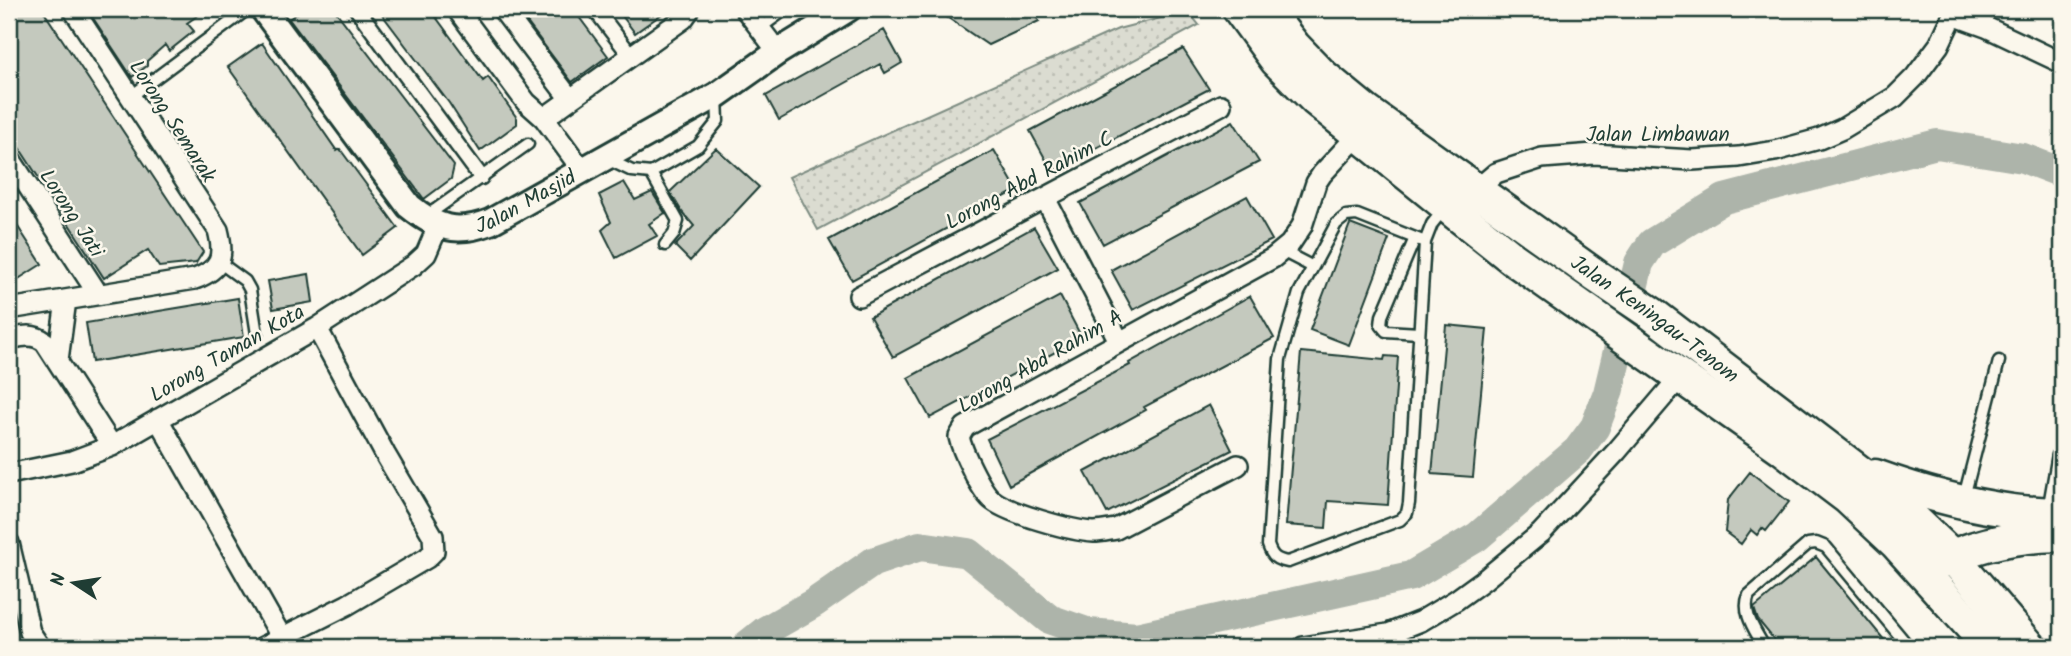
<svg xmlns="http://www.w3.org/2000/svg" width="2071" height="656" font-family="Kalam,sans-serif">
<defs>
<pattern id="green-dots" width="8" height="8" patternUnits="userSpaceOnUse" patternTransform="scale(1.75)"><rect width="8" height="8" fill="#dbdcd1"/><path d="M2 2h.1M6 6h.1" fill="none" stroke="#bcbeb4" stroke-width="1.8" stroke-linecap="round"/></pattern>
</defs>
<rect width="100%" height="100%" fill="#fbf7ec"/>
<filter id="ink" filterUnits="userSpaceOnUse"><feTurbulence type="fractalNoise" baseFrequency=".0143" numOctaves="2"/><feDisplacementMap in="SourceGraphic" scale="14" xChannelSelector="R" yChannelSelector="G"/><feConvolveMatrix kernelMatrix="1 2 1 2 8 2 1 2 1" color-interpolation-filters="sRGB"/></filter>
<g filter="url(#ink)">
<!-- green -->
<path fill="url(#green-dots)" stroke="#7d8c82" stroke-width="2" d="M1188 11 1199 25 818 230 789 177 1118 29Z"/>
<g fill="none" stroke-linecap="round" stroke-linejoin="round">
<!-- river -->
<path stroke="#adb4aa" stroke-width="30" d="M745 647 765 631 814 603 873 562 920 546 968 553 1049 619 1089 633 1137 637 1411 576 1477 537 1578 450 1595 427 1608 393 1639 263 1652 243 1724 199 1937 144 2023 158 2062 173"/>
</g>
<!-- building -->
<path fill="#c4c9be" stroke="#1f3d34" stroke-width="2" d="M9 9H42L203 252 196 263 159 267 148 250 104 278 9 132Z
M87 9H207L187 23 194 31 169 51 165 45 147 61V66L132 77Z
M303 9H334L454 166 451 179 424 199 289 19Z
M378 9H430L483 81 488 77 517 118V124L480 151 449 103Z
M517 9H573L608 56 572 82Z
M617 9H669L635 33Z
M935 9H1042L1036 17 1039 21 988 45Z
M884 30 902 63 885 73 880 64 779 120 766 96Z
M262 43 337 151 340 149 398 228 362 255 228 67Z
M1183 49 1209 89 1052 171 1030 131Z
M1233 121 1259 162 1103 244 1080 203Z
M716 148 759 187 690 261 675 246 694 226 682 212 670 192Z
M994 150 1017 190 852 280 829 240Z
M624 182 635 200 652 192 665 213 649 224 657 236 616 258 602 230 611 222 599 195Z
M1247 196 1272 240 1133 310 1111 270Z
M9 213 42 264 9 285Z
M1350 224 1389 239 1349 345 1310 330Z
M1034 227 1058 268 893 357 870 317Z
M309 274 313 302 273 309 268 281Z
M1060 296 1082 338 930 418 908 378Z
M1250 296 1274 338 1144 407 1146 410 1009 485 987 439 1130 365 1129 363Z
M238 298 244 337 92 362 86 323Z
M1446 325 1487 329 1473 477 1432 474Z
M1301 352 1384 360 1385 356 1398 357 1388 505 1328 501 1326 528 1286 525Z
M1209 405 1232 450 1107 513 1085 472Z
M1750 472 1789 502 1766 531 1762 528 1757 535 1751 530 1741 544 1725 532 1728 500Z
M1816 557 1890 647H1780L1758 620 1754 608Z"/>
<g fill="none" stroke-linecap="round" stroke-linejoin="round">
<!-- service casing -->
<g stroke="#1f3d34" stroke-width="15">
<path id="service" d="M760 28 786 9
M130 97 248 9
M609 160 632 171 651 173 698 146 718 121 717 96
M651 173 678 221 674 234 665 245
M425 217 528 144
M1415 238 1382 316 1381 325 1386 331 1419 333
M1425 242 1357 215 1346 216 1336 224 1299 293 1280 359 1268 545C1272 557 1276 560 1288 562L1400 520 1407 513 1409 503 1425 242 1432 224 1444 209
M1282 251 1313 267
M219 262 245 281 250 290 257 334
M1964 497 1999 361
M1764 647C1756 631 1741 613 1749 595L1808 544 1816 543 1826 547 1909 647"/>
</g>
<!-- pedestrian casing -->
<g stroke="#1f3d34" stroke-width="19">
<path id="pedestrian" d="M357 9 481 177
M595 9 631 56"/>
</g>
<!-- minor casing -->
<g stroke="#1f3d34" stroke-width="24">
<path id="minor" d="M457 9 526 102 544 118 582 170
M502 9 570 99
M745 9 778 52
M1953 15 1986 27 2062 63
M544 118 683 19 690 9
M9 157 98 294
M1476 190 1496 173 1542 158 1594 154 1692 160 1739 157 1775 151 1819 139 1842 129 1895 97 1915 77 1939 45 1956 9
M1045 198 1119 341
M859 296 1221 105
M9 309 195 279C221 269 225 257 218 230L73 9
M9 339C23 336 33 333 45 342L112 446
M58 360 66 300
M158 419 282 638
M1238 465 1116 529C1109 530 1101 532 1094 532 1072 531 1007 513 991 499 981 490 962 451 959 437L965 427 1273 258 1290 244 1302 226 1316 183 1322 174 1359 134
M9 474 72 461 112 446 317 328 414 265 426 254 438 226
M2052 514 2062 457
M9 543 30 632 40 647
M263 647 347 605 427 558 434 551 433 536 385 454 317 328
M1303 647 1388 634 1421 621 1456 600 1485 579 1541 533 1617 451 1680 377"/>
</g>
<!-- tertiary casing -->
<g stroke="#1f3d34" stroke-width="30">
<g id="tertiary">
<path id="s1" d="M263 9 409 206C436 228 456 235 490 222L717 95 778 52 848 9"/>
</g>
</g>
<!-- primary casing -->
<g stroke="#1f3d34" stroke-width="37">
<g id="primary">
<path d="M1239 9 1277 61 1315 99 1462 218 1512 258 1782 448 1848 498 1896 543 1990 647"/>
<path id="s2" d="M1265 9 1294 46 1322 75 1367 112 1596 276 1651 313 1883 490 1951 555 2030 647"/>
<path d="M1875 476C1919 492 1967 505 2013 511 2029 513 2046 513 2062 515"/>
<path d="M1935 564C1974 545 2019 535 2062 535"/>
</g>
</g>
<!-- service -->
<use href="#service" stroke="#fbf7ec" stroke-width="10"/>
<!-- pedestrian -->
<use href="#pedestrian" stroke="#fbf7ec" stroke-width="14"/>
<!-- minor -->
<use href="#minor" stroke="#fbf7ec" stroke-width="19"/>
<!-- tertiary -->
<use href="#tertiary" stroke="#fbf7ec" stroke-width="24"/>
<!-- primary -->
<use href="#primary" stroke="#fbf7ec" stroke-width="32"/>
</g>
</g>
<g text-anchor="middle" stroke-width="5" stroke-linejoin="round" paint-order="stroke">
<!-- street labels -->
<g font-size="21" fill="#1f3d34" stroke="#fbf7ec">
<text transform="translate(173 121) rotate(57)" y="7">Lorong Semarak</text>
<text x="1658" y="141">Jalan Limbawan</text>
<text transform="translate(1029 180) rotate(-28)" y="7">Lorong Abd Rahim C</text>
<text dy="7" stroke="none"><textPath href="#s1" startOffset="374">Jalan Masjid</textPath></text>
<text transform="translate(72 213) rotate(57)" y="7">Lorong Jati</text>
<text dy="7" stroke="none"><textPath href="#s2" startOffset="500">Jalan Keningau-Tenom</textPath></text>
<text transform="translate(227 353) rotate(-30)" y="7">Lorong Taman Kota</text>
<text transform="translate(1040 361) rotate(-30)" y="7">Lorong Abd Rahim A</text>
</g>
</g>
<!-- margin -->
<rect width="2071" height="656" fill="none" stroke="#fbf7ec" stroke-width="35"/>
<rect x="18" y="18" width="2036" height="621" fill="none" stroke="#1f3d34" stroke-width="2.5" filter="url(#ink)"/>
<!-- north arrow -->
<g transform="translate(74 583) rotate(282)" stroke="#fbf7ec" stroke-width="5" paint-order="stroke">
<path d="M0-5L12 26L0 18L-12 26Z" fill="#1f3d34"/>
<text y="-10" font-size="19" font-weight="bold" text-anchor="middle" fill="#1f3d34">N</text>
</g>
</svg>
